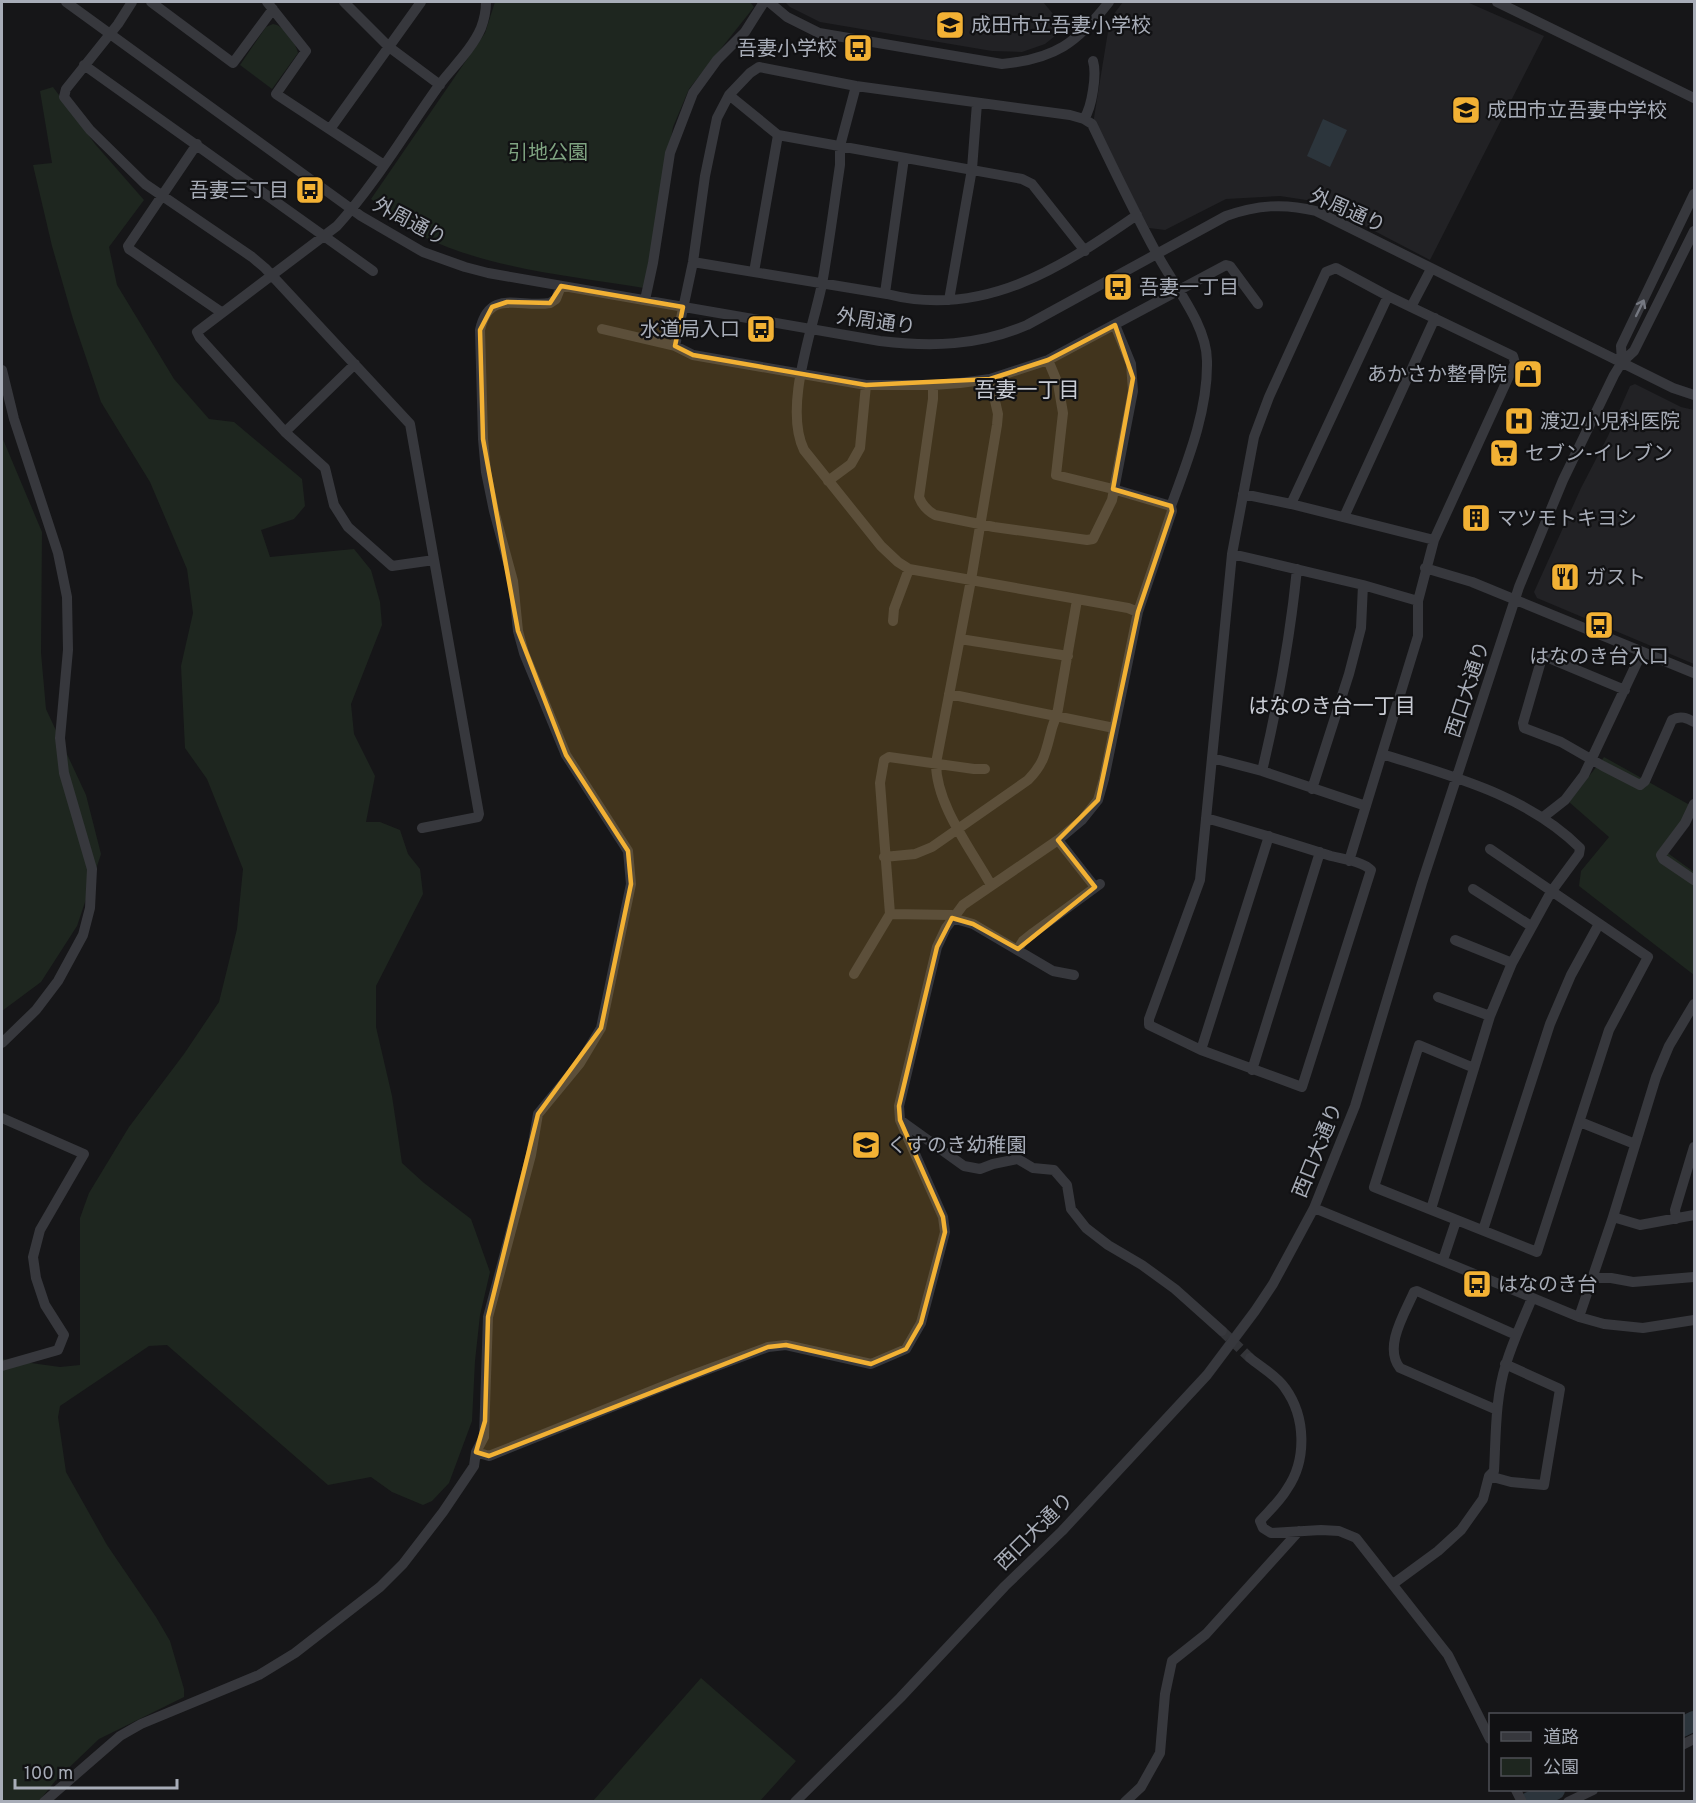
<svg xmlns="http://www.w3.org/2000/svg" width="1696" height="1803" font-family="Overpass,'Noto Sans JP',sans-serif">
<rect width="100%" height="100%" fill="#161618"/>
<!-- built -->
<path fill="#222225" d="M785 2H1043L1065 28 1045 44 1022 52 992 51 820 22 790 7Z
M1123 2H1467L1544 36 1430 260 1319 202 1280 196 1226 199 1165 230 1149 228 1093 124 1110 19Z
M1635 384 1681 407 1694 410V664L1537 598 1534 592 1581 488 1608 436 1630 386Z"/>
<!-- green -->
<path fill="#1e261f" d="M495 2H750L754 7 689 89 673 127 644 288C570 276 491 269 424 237 405 228 388 212 371 199L485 33Z
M273 24C284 25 296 43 298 53L272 89 240 65 266 27Z
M53 87 95 144 144 200 109 247 117 285 174 379 209 419 234 422 302 479 305 506 294 519 261 530 270 557 354 549 371 570 380 602 382 625 351 704 354 734 375 776 366 822H380L400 830 408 854 420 869 423 894 376 986V1027L392 1096 402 1163 424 1183 471 1219 490 1272 480 1315 475 1361 472 1421 449 1483 432 1501 423 1505 392 1492 371 1477 328 1485 167 1345 149 1346 60 1406 58 1417 66 1472 107 1545 156 1617 170 1641 184 1689V1697L99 1739 56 1780 39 1801H2V1359L60 1367 80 1365V1218L89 1193 129 1127 184 1054 219 1002 237 929 243 869 207 779 185 748 181 666 193 613 187 569 150 482 101 402 73 319 52 246 33 165 52 163 40 91Z
M2 437 42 532 41 653 46 709 86 795 101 854 77 926 41 982 2 1011Z
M1604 757 1688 804 1691 809 1662 849 1694 872V975L1579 886 1581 871 1609 837 1569 802Z
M701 1678 796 1761 760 1801H593Z"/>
<!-- water -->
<path fill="#2c353c" d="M1323 119 1347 130 1330 167 1307 156Z"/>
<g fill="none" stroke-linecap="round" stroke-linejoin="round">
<!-- river -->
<path stroke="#2c353c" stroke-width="20" d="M1682 1727 1694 1721
M1529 1802 1555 1790"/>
<!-- minor-tunnel -->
<path stroke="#333438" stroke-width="10" stroke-dasharray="10 5" stroke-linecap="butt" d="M1222 1331 1250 1358"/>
<!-- minor -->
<path stroke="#37383d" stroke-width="10" d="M66 2 361 216 423 252 465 267 488 273 880 341C931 347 978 346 1027 325L1226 216C1257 205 1284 203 1316 211L1673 388 1694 395
M132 2 118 24 66 89 64 97 90 130 145 184 252 257 265 268 410 424 479 814 478 817 422 828
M151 2 233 63 273 9
M267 2 306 51 276 94 384 165
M344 2 389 47 440 85
M769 2 787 17 819 33 1002 64C1055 59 1077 43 1109 2
M1497 2 1694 98
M84 65 373 271
M856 86 840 146V165C834 205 829 245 822 284 813 329 783 407 804 450L881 546 898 562 909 569 1128 608 1138 612
M729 95 778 135 1022 179 1032 184 1085 251
M1084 119C1092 107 1097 74 1093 61
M330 129 421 2
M197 144 128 246 129 249 221 312
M693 262 887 294C984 319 1062 267 1137 215
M754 272 778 135
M885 293 904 158
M645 300 653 263 670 153 693 93 717 60 745 32 764 2
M949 300 972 169 977 103
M1411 307 1431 269
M602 329 675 346 693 355 866 385H933L960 383 990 379 1048 360 1226 265 1230 266 1258 304
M1048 360 1058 384 1063 413 1056 475 1113 489 1171 506
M1622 362 1621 346 1694 194
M2 370 14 419 58 553 67 597 68 650 60 738 64 773 92 869 90 908 83 935 58 981 36 1010 2 1043
M990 379 998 414 997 425 971 580 936 763C936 805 971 849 991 885
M933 385V399L919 497C922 505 928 511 935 515L994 527 1087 540 1093 539 1112 500 1133 391 1131 364 1115 325
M285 432 355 364
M828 481 851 464 860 448 866 385
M1243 494 1291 504 1434 540
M1291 504 1388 296
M1344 517 1435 318
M1232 554 1363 585 1418 601
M434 560 392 566 348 527 334 505 325 468 285 432 200 338 197 332 337 226C376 183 406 131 440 84 453 67 472 49 481 28 484 20 486 10 486 2
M1425 568 1472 582 1694 673
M893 621 894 609 909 569
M960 639 1068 656
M1625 690 1546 657 1541 661 1523 723 1524 728 1561 742 1603 766 1640 785 1645 781 1672 720C1680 715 1687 718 1694 722
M949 694 1114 728
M1382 754C1451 776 1527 795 1580 848L1579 854 1551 892 1512 963 1490 1016 1431 1209
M1212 758 1262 771 1366 806
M1262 771C1278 704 1290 639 1297 569
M1312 789 1349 674 1361 628 1363 585
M1694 804 1685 823 1661 855 1663 859 1694 880
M1206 818C1248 830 1290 843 1331 856 1343 859 1362 861 1371 870L1302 1087 1201 1050 1149 1025V1019L1200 880 1232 554 1254 437 1269 397 1326 272 1336 268 1388 296 1513 356 1515 363 1434 540 1418 601V636L1349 861
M1542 818 1565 800 1584 775 1642 652
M1058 840 1095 887
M884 857 915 854 932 847 1028 780C1045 763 1046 750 1052 728 1054 721 1057 716 1058 709L1077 600
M1473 889 1531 926
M890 914 952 915V918L973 924 1053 971 1074 975
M1455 940 1512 963
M1018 949 1023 941 1033 933 1100 884
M854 974 890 914 880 783 884 760 889 757 974 769H985
M1438 997 1490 1016
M1201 1050 1269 836
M1474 1068 1419 1045 1374 1187 1537 1252 1609 1030 1648 957 1490 849
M1252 1070 1320 852
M2 1118 84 1154 40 1230 33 1257 36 1278 45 1305 64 1335 58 1350 2 1366
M900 1120 964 1166 980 1169 993 1164 1018 1159 1033 1168 1054 1170 1067 1185 1071 1209 1086 1228 1108 1245 1142 1265 1175 1289 1222 1331
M1580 1122 1635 1144
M1314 1208 1579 1317 1604 1324 1643 1328 1694 1320
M1613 1217 1640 1225 1694 1215
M1676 1219 1675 1210 1694 1147
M1483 1230 1550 1024 1571 975 1599 924
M1443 1260 1456 1221
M1592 1278H1611L1633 1282 1694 1277
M1579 1317 1613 1217 1656 1077 1669 1046 1694 1004
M1250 1358C1261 1367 1277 1376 1285 1388 1306 1417 1307 1460 1287 1489 1280 1501 1269 1511 1260 1521L1263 1528 1271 1533 1321 1530 1339 1531 1356 1538 1448 1655 1490 1739
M1497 1410 1400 1368C1383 1347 1405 1313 1414 1292L1417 1291 1516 1335
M476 1452 489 1456 679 1380 768 1347 786 1345 871 1364 906 1349 921 1323 945 1232 943 1217 900 1120 899 1106 937 947 946 928 963 905 1058 840 1082 820 1098 800 1104 779 1138 612 1172 511 1171 506C1188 460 1208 410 1207 361 1207 325 1174 286 1157 254 1134 212 1113 168 1092 124L1084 119 1070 115 856 86 759 67 750 73 729 95 717 118 705 176 693 262 675 346
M1489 1476 1511 1482 1544 1485 1560 1389 1505 1364
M1393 1584 1438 1551 1461 1530 1483 1499 1489 1476 1494 1471C1496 1436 1495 1398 1506 1364 1513 1341 1523 1320 1532 1298
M1682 1745 1694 1739
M1516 1790 1522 1802
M44 1802 120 1736 141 1724 259 1675 295 1653 380 1587 403 1564 443 1512 474 1466 476 1452 484 1437 488 1317 531 1155 538 1114 580 1063 601 1028 631 884 628 851 566 755 524 653 518 631 513 581 494 511 486 472 483 439 480 330C489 288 520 308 550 303L556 299 561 286
M795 1802 900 1698 1005 1586 1062 1531 1207 1375 1255 1311 1273 1284 1314 1208 1355 1106 1422 883 1519 587 1563 480 1614 375 1622 362 1634 351 1694 231
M1125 1802 1141 1787 1160 1753 1165 1694 1172 1661 1206 1634 1299 1531
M1568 1802 1593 1790"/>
</g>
<!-- one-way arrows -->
<defs><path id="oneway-shaft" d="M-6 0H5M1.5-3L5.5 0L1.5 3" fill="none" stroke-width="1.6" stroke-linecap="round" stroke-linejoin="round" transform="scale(1.5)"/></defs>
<use stroke="#757881" href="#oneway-shaft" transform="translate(1640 308) rotate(-64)"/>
<!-- marked area -->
<path fill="#f2b134" fill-opacity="0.2" stroke="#f2b134" stroke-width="4.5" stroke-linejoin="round" d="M561 286 683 307 675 346 693 355 866 385 990 379 1048 360 1115 325 1133 378 1113 489 1171 506 1172 511 1138 612 1098 800 1058 840 1095 887 1018 949 973 924 952 918 937 947 899 1106 900 1120 943 1217 945 1232 921 1323 906 1349 871 1364 786 1345 768 1347 489 1456 476 1452 485 1421 488 1317 538 1114 601 1028 631 884 628 851 566 755 518 631 483 439 480 330 492 307 507 302 550 303Z"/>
<!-- icons -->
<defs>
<g id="school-square" transform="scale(1.5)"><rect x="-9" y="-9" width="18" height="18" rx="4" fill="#f2b134" stroke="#111113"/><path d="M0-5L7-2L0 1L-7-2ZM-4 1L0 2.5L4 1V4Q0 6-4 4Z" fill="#111"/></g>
<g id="bus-square" transform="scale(1.5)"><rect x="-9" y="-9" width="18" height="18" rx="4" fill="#f2b134" stroke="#111113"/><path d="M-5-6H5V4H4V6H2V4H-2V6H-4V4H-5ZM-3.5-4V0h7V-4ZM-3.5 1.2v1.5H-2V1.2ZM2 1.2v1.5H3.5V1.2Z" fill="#111"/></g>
<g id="shop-square" transform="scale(1.5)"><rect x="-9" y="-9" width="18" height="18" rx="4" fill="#f2b134" stroke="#111113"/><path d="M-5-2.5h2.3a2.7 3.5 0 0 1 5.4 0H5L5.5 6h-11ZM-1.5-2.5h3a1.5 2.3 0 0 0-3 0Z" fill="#111"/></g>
<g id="hospital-square" transform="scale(1.5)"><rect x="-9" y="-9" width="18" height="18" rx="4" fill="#f2b134" stroke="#111113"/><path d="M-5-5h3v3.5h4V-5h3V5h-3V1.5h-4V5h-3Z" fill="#111"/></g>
<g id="supermarket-square" transform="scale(1.5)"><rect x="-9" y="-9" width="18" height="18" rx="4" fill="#f2b134" stroke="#111113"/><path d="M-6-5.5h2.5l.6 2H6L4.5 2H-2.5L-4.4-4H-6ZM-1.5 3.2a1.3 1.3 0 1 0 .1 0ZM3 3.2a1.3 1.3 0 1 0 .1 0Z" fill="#111"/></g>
<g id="building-square" transform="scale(1.5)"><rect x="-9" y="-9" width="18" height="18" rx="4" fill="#f2b134" stroke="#111113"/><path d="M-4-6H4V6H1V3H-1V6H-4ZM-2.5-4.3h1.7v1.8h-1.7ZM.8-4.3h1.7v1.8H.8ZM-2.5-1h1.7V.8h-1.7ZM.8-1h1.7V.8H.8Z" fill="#111"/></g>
<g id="restaurant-square" transform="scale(1.5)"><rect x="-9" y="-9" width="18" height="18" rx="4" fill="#f2b134" stroke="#111113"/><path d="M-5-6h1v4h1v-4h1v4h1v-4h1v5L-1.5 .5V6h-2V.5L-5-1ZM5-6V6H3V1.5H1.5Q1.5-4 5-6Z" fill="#111"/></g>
</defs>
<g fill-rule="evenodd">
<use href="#school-square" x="950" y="25"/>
<use href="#bus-square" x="858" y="48"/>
<use href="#school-square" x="1466" y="110"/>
<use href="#bus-square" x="310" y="190"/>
<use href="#bus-square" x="1118" y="287"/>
<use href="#bus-square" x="761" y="329"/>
<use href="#shop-square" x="1528" y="374"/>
<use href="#hospital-square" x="1519" y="421"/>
<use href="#supermarket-square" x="1504" y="453"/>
<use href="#building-square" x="1476" y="518"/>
<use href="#restaurant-square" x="1565" y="577"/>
<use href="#bus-square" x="1599" y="625"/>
<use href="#school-square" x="866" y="1145"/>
<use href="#bus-square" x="1477" y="1284"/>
</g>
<g text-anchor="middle" stroke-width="4.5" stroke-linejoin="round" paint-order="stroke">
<!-- poi labels -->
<g font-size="20" fill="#a8adb8" stroke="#111113" text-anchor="start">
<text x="971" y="32">成田市立吾妻小学校</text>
<text x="837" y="55" text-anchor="end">吾妻小学校</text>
<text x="1487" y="117">成田市立吾妻中学校</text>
<text x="289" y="197" text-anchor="end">吾妻三丁目</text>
<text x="1139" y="294">吾妻一丁目</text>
<text x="740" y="336" text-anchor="end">水道局入口</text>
<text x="1507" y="381" text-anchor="end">あかさか整骨院</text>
<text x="1540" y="428">渡辺小児科医院</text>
<text x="1525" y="460">セブン-イレブン</text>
<text x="1497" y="525">マツモトキヨシ</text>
<text x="1586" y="584">ガスト</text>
<text x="1599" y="663" text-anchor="middle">はなのき台入口</text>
<text x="887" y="1152">くすのき幼稚園</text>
<text x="1498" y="1291">はなのき台</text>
</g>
<!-- park labels -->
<g font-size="20" fill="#7fa381" stroke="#111113">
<text x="548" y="159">引地公園</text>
</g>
<!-- street labels -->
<g font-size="20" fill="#a8adb8" stroke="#111113">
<text transform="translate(1348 210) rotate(24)" y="7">外周通り</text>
<text transform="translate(410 221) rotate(28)" y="7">外周通り</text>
<text transform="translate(876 321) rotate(8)" y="7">外周通り</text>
<text transform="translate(1467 689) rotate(-72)" y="7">西口大通り</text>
<text transform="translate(1317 1150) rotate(-68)" y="7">西口大通り</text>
<text transform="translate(1034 1531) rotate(-45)" y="7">西口大通り</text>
</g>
<!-- neighbourhood labels -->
<g font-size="21" fill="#c9ccd4" stroke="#111113">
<text x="1027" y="397">吾妻一丁目</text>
<text x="1332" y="713">はなのき台一丁目</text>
</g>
</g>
<!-- border -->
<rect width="1696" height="1803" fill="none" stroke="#a8adb8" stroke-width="6"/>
<!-- legend -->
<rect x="1489" y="1713" width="195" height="78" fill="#111113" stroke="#4d4f55" stroke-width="1.5"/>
<rect x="1501" y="1732" width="30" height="9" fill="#37383d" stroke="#4d4f55" stroke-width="1.5"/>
<text x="1543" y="1743" font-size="18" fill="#a8adb8">道路</text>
<rect x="1501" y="1758" width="30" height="18" fill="#1e261f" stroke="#4d4f55" stroke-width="1.5"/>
<text x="1543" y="1773" font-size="18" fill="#a8adb8">公園</text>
<!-- scale -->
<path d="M15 1779v9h162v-9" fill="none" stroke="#a8adb8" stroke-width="3"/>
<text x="24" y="1779" font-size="18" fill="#a8adb8" stroke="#111113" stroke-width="4.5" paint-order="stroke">100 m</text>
</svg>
